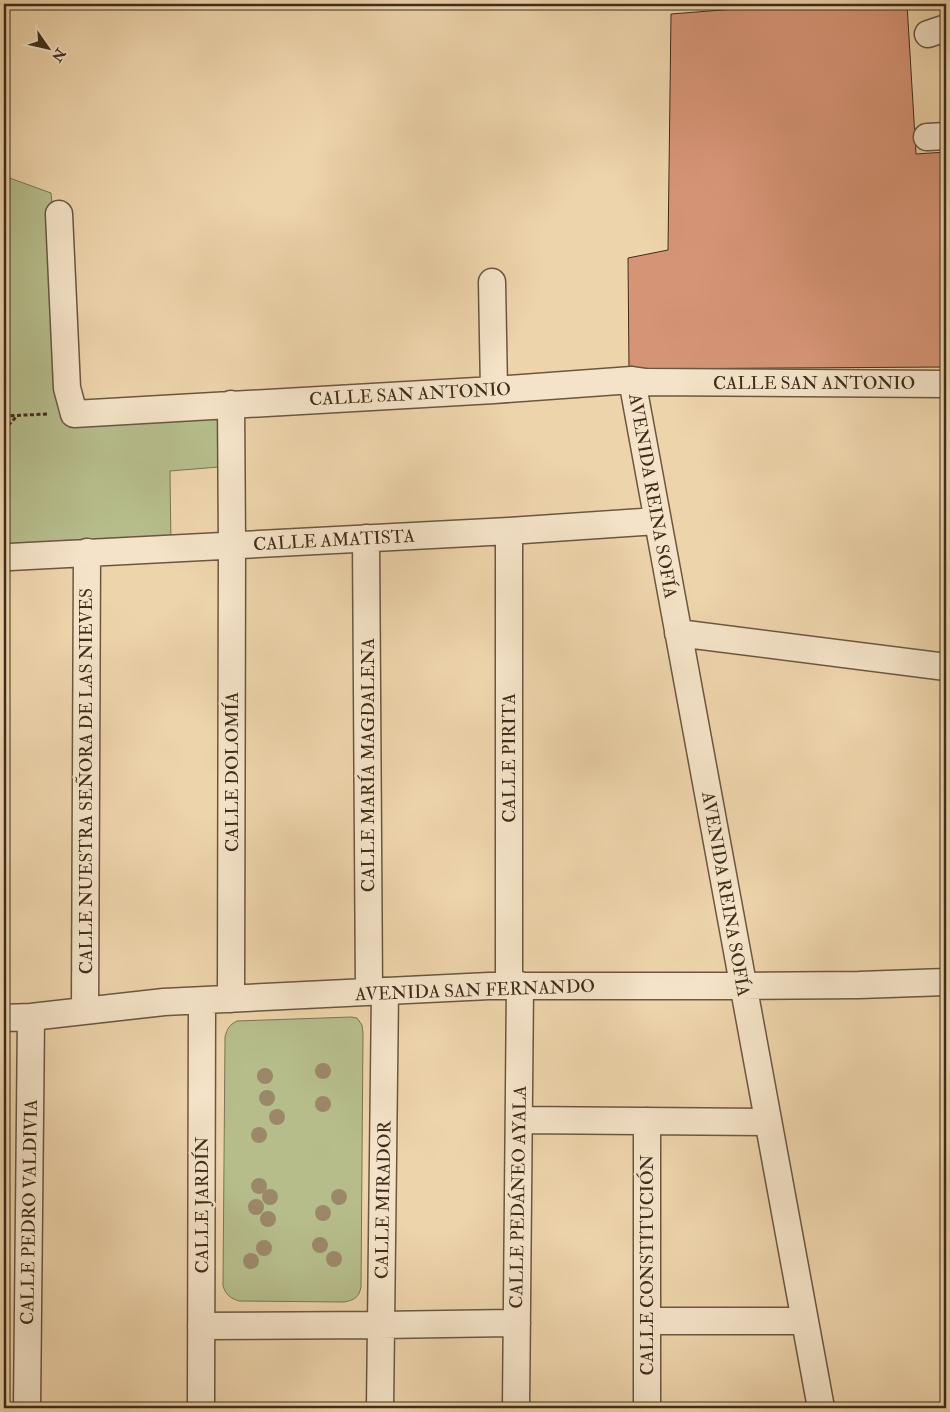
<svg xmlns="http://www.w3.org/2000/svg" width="950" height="1412" font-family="'IM FELL Double Pica',serif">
<rect width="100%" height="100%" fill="#eed4ab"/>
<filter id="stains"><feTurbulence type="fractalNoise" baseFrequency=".004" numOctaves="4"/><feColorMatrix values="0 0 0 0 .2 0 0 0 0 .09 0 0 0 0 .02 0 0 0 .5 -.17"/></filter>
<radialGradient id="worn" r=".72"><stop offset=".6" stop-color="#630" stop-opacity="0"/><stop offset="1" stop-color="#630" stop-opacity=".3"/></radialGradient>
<!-- green -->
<path fill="#b6bd8b" stroke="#7a7553" d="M4 176 51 193 64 337 74 413 231 404V466L170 471 171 548 10 557 4 635Z
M351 1017 357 1018 362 1025 363 1033 361 1287C359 1297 355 1300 344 1302L239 1301C230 1298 226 1295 223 1286L225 1037C227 1029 229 1025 237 1021Z"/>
<!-- building -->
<path fill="#d69476" stroke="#3f2d1b" d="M799 4H907L916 154 946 152V367L629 369 628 258 668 250 671 14Z"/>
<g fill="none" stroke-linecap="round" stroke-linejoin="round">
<!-- minor casing -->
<g stroke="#6b573f" stroke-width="29">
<path id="minor" d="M928 34 946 28
M927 137 946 136
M59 214 67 388 74 414 494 390 632 380 646 382 946 384
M492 282 494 390
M632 380 821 1408
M231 404 232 545 231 999
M509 531V985
M366 538 369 992
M10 557 509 531 657 521
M678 633 946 667
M85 1010 87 552
M4 1018 31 1017 164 1002 489 986H743L859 985 946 982
M519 1120 768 1122
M647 1321H805
M201 1326 381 1325 517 1323
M27 1408 31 1017
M201 1408 202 1001
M380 1408 385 991
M516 1408 520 985
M647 1408V1121"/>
</g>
<!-- path -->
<path stroke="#3f2d1b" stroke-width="3" stroke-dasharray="4 2.5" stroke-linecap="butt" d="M4 416 48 414
M4 430 17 416"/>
<!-- minor -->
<use href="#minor" stroke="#f4e3c8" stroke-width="26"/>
</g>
<!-- trees -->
<g fill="#9b8868">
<circle cx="323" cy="1071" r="8"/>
<circle cx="265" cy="1076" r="8"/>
<circle cx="267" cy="1098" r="8"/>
<circle cx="323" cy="1104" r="8"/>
<circle cx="277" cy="1117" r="8"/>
<circle cx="259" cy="1135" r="8"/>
<circle cx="259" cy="1186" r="8"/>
<circle cx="270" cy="1197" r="8"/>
<circle cx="339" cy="1197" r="8"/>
<circle cx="256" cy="1207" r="8"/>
<circle cx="323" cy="1213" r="8"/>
<circle cx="268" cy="1219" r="8"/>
<circle cx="320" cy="1245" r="8"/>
<circle cx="264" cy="1248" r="8"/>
<circle cx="334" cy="1259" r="8"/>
<circle cx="251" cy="1261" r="8"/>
</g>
<g text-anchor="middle" stroke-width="5" stroke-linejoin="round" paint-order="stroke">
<!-- street labels -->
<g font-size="18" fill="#3f2d1b" stroke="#f4e3c8">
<text x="814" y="389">CALLE SAN ANTONIO</text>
<text transform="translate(410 394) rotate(-3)" y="6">CALLE SAN ANTONIO</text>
<text transform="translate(653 496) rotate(80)" y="6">AVENIDA REINA SOFÍA</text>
<text transform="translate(334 540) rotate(-3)" y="6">CALLE AMATISTA</text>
<text transform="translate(509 758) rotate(-90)" y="6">CALLE PIRITA</text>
<text transform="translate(368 765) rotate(-90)" y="6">CALLE MARÍA MAGDALENA</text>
<text transform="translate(232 772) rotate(-90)" y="6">CALLE DOLOMÍA</text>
<text transform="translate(86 781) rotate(-90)" y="6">CALLE NUESTRA SEÑORA DE LAS NIEVES</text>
<text transform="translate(726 894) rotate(80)" y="6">AVENIDA REINA SOFÍA</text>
<text transform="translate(475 990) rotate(-2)" y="6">AVENIDA SAN FERNANDO</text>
<text transform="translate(518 1197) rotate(-89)" y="6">CALLE PEDÁNEO AYALA</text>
<text transform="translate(383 1200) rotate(-89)" y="6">CALLE MIRADOR</text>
<text transform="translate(202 1205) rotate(-90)" y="6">CALLE JARDÍN</text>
<text transform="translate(29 1212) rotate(-89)" y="6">CALLE PEDRO VALDIVIA</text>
<text transform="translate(647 1265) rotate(-90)" y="6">CALLE CONSTITUCIÓN</text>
</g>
</g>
<!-- margin -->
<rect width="950" height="1412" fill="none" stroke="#eed4ab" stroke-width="20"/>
<rect x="5" y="5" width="940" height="1402" fill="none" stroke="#3f2d1b" stroke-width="2.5"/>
<rect x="10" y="10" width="930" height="1392" fill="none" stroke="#3f2d1b"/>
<!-- north arrow -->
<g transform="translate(48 48) rotate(124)" stroke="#f4e3c8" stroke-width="4" paint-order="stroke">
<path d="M0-4L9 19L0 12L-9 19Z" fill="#3f2d1b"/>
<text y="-8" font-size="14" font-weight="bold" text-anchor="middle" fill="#3f2d1b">N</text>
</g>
<rect width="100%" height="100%" filter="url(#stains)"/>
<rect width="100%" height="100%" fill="url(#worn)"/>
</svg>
